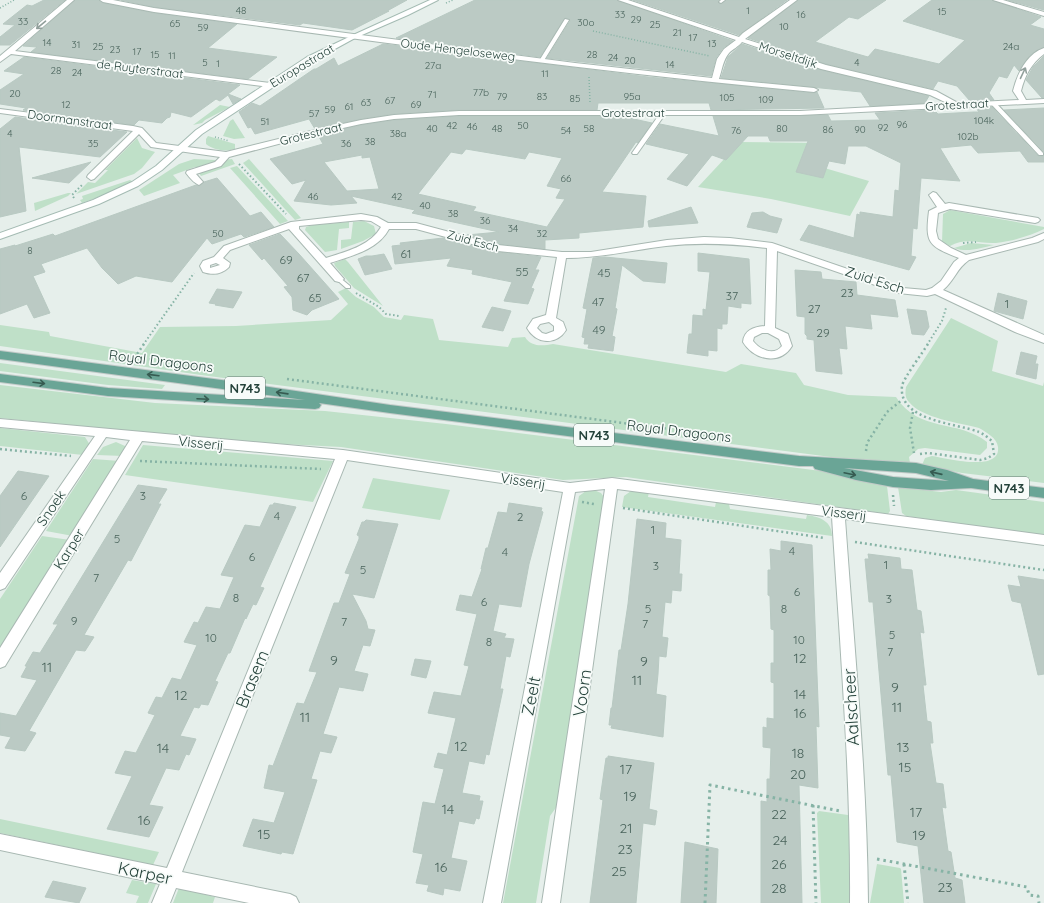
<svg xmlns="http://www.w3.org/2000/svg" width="1044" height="903" font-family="Quicksand,sans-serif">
<rect width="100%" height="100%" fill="#e6efeb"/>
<!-- green -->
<path fill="#bfe0c8" d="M220 105 230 107 205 120 202 123 193 125Z
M233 119 245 138 234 139 223 136 230 121Z
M208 136 235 144V149C226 152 213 150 206 144V139Z
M137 138 142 148 155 152 142 168 134 174 76 194 88 182 95 183 108 170H105Z
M740 142 819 143 821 167 869 181 850 216 771 199 698 187Z
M194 159 215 160 216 161 199 168 195 167 173 175 180 183 144 196 139 190 179 164Z
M232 159 235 164 201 176 198 172 223 160Z
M249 159 301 218 295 220 243 163Z
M237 166 288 221 280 224 230 168Z
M130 180 132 181C116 190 99 197 82 203L80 200 83 199 82 196Z
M68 193H71L68 196 35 211 34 203Z
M950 210 1044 227V229C1030 236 1012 241 996 243 980 244 966 237 950 246L942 242 943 214Z
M364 221 374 226 376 234 363 241 341 249V240L351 239 353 222Z
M349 222V228L339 229 337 250 325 252 305 230 306 227 313 225Z
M971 243 994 245C980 248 968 253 954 248Z
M345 259 348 262 383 306 354 288 335 266 334 263Z
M346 288 356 297 374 307 384 317 401 320 404 315 433 319 439 340 508 347 512 338 525 337C531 347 542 346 553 344L726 372 741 364 796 373 804 385 848 395 896 397C919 433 958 419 987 442V448L980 455 925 448 918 449 909 457 910 463 831 457 201 375 0 346V325L49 332 50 336 142 353 160 327 236 326 331 320 348 304 338 292Z
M951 318 998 341 992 371 1043 386 1044 382V483L962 473 922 465 925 458 932 456C946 458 1001 473 998 447 997 438 986 432 979 428 960 423 921 418 909 402 905 398 905 393 906 387Z
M0 363 165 385 162 389 108 385 0 371Z
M0 385 155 403 325 411 446 424 829 472 887 486 890 511 888 514 626 477 563 480 341 447 242 442 0 418Z
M0 428 85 437 90 445 83 455 0 446Z
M116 442 125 446 126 449 123 456 97 455 103 447Z
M143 445 333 461 313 502 125 475Z
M93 459 120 461 73 536 46 531Z
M373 478 450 490 440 520 362 508Z
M898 487 941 492 956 490 1044 502V536L906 516 902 513Z
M594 490 601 493 606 500 560 802 550 816 536 903H503L579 496 586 491Z
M631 491 649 492 648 497 715 507 716 502 729 504 730 509 806 519 807 515C820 517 832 521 832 536L622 507 624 496Z
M42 536 70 540 0 648V599Z
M819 811 848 815 850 845 852 903H821L817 813Z
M0 819 159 852 153 865 0 833Z
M877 864 900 868 901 869 904 903H870Z
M132 880 156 884 148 903H136L139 896 126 893Z
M179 888 215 897 213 903H173Z"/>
<!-- building -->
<path fill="#bbcac4" stroke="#b8c9c2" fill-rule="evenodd" d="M44 0H65L10 45H0V37L15 25 3 24 27 5 32 6Z
M75 0H99L103 3 154 13 237 24 208 48 277 57 248 79 31 52 37 47 23 46Z
M121 0H407L387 11H389L352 30 303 23 300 25 244 18 154 7Z
M475 0H617L733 41 723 48 716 58 711 76 547 58 570 21 569 19 565 18 540 57 396 38Z
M633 0H719L718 2 720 4 726 0H787L739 35Z
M798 0H886L858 19 849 17 815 42 868 57 875 49 939 64 965 40 903 21 932 0H992L1041 17 1030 25 1044 29V47L1031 54 1019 71 1014 65 1007 78 999 76 989 93 994 100 970 101 957 86 938 81 933 89 826 64 748 38Z
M1008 0H1044V10Z
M383 44 648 77 814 93 817 92 824 108 711 110 709 103H598L597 110H459L394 114 361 119 315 129 309 119 255 134 251 127 248 128 239 112 252 103 260 106 314 69H316L334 58 338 66Z
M742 44 821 70 929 96 926 101 928 103 870 106 861 92 721 78 728 57Z
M1044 56V98H1042L1026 80 1033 67Z
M24 57 240 85 228 94 241 99 233 104 228 95 220 101 216 99 191 117 171 112 170 117 167 118 162 123 139 120 134 125 23 110 26 108 0 104V90L24 74 4 71Z
M992 107 1038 156H1044V162H1028L1020 151 978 153 971 145 940 148 960 181 921 178 917 229 913 228 911 256 916 257 909 270 800 240 809 225 854 238 857 214 860 215V212L893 217 895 190 899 191 901 163 866 146H848L845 164 829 161 823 178 796 172 808 141H770L768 136H748L726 160 712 155 687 186 667 179 689 154 646 144 660 124 719 136 713 116 828 115 831 121 880 120 875 113 934 110 938 114 974 112H979L976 108Z
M1044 108V152L1004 110Z
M459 116H620L652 123 638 143 636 142 602 192 646 196 643 227 579 233V238L545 240V249L498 244 467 235 499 232 412 213 415 210 351 196 357 203 331 205 294 201 306 180 292 184 270 159 323 144 318 135 361 125 394 120ZM466 149 525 159 529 152 562 158 547 186 561 189 556 198 565 199 547 227 473 211 476 207 418 194 451 152 462 154ZM362 155V158L370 157 379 189 347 191 324 162Z
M15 117 127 132 100 157 19 147 26 211 0 217V129Z
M91 162 69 183 32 178Z
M217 178 250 216 261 212 274 227 244 237 241 234 212 244 207 238 172 282 136 276 118 284 102 268 87 248 41 264 45 272 33 276 50 313 34 318 27 304 0 314V249L15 245V246L53 234 55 236 196 185 200 186 204 182Z
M691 207 698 223 649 227 648 221Z
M763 212 770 216 782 219 777 233 747 227 752 213Z
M280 234 299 254 339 299 312 310 307 315 293 310 292 297 284 287 288 286 264 258 262 260 249 245Z
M443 238 498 252 541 257 535 270H539L531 288 534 289 528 304 504 301 512 282 472 274 473 270 447 266 451 258 395 264 392 246 401 245 400 243Z
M698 253 749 259 751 304 741 303V308L728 306 727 324H722V329L717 328V351L708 350V356L687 353 689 334H692L693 315 703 316V309L706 310 710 272 698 271Z
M384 254 392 269 365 275 358 259 366 256H372Z
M605 257 667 263 665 283 643 281 622 265 615 308 617 309 612 336 615 337 613 351 588 348 589 344H584L585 338 582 337 587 309 583 308 593 258Z
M795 270 821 272 822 279 856 282 857 295 895 300 898 317 870 314 872 329 845 326 847 349 839 348 842 374 816 371 814 340 807 339V336L805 334V317L797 316Z
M217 289 242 292 233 308 215 305 216 304 209 303Z
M998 293 1027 301 1023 319 994 311Z
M492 307 511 311 503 331 482 327Z
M907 309 926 311 929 327 924 335 912 334Z
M1021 352 1037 356 1035 364H1038L1036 379 1016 374Z
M18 471 49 476 0 547V496Z
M138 485 167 489 158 504H161L131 561 128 560 84 635 94 637 85 651 76 650 29 731 36 733 25 751 5 748 11 737 0 735V713L16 716 37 680 21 677 27 666H25L33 652 40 653 58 624H53Z
M274 503 296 507 260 587 264 588 256 605 253 604 246 619 245 618 230 653H228L215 681 218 682 208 705 201 704 199 708 194 707 180 736 196 739 189 755 186 754 179 770 166 768 149 805 163 807 149 837 107 829 132 776 115 773 125 751 136 753 155 715 148 713 156 697 162 698 172 678 181 680 197 645 184 642 194 622 198 623 206 607 220 609 234 577 221 575 245 525 260 527 270 505H273Z
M509 503 542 508 541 511 543 512 529 564 521 607 499 604 493 631 506 634 504 638 514 639 510 657 506 656 500 689H503L489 755 486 754 484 764 469 761 462 793 480 796 479 801H483L479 819 476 818 474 824 459 821 451 858 467 861 460 891 444 888 443 895 427 891 429 885 416 883 423 854 413 852 423 802 435 804 444 769 434 767 438 753 447 755 456 718 428 713 434 692 461 696 469 666 464 665 477 614 456 610 460 595 472 597 482 569H481L486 548H488L498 512 507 513Z
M637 519 666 523 665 538 681 540 679 574H682L681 591 672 590 671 603 665 602 662 637 668 638 666 657 659 656 658 674 656 694 666 696 663 737 611 728 612 725H609L611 708H612L619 650H621L628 604Z
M366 520 398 524 374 598 352 594 366 621 368 629 375 630 370 646 363 645 354 671 368 674 363 691 339 687 323 734 337 737 331 753 320 751 311 779 317 780 293 854 282 852 281 854 243 846 253 819 274 823 285 792 264 788 269 765 273 766 297 703 304 704 317 672 309 671 334 603H339L350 574 345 573 359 539V536L357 535 362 522H364Z
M781 541 812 545 819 727 816 726 818 788 799 785 802 903H761V801L767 802V779H770L771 748 763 747V727L767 728V718L774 719V683L771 682V663H774V630L771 629 770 596 768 595V570H771L770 549 781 551Z
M868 554 900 558 901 569 912 570 917 610 921 611 924 633 920 632 926 685H923L927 721 931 722 933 743H930L936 783 943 784 946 808 942 807 948 851 951 852 955 878 962 880 965 903H924L918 846 897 842 891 775H888L873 602H869L865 559H869Z
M1018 576 1044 580V674L1038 675 1021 603 1012 601 1008 585 1021 587Z
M415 659 431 661 426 678 411 675Z
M608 756 654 763 649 809 657 811 655 825 643 823 636 903H590L603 800 600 799 606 758H608Z
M685 842 718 849 716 903H681Z
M53 881 86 888 79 903 45 897Z"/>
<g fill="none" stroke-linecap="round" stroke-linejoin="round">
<!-- lane casing -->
<g stroke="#a8b8b2" stroke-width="2">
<path id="lane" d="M721 0H725L721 3 719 2Z
M565 19 569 20 543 62H539V61Z
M992 103H996L1043 153V155H1039L992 105Z
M661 112 666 113 637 154H633L632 153Z
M339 277 350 286V288H346L337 280V278Z"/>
</g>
<!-- street casing -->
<g stroke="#a8b8b2" stroke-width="2">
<path id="street" d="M67 0H74L15 51 270 83 274 85 270 87 11 54 0 62V56Z
M100 0H113L154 8 575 63 712 78 717 59 724 49 736 40 618 0H628L739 37 743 33 790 0H797L745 39 826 65 936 91 958 103 1019 100 1013 91C1017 75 1026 54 1044 48V54C1031 64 1025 75 1021 91L1026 100 1044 99V103L800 115H459L394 119 361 124 316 134 229 157 221 166 196 174 203 182 199 185C194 183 189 177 186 173L187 171 215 162 220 157 151 147 139 134 94 179 91 180 87 177 88 175 133 131 0 113V109L133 126 142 128 156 143 226 152 315 130 361 120 394 115 459 111H800L947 103 930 95 821 69 742 42C738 47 733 49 729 53 723 60 722 70 719 79L814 88 818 90 814 92C593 72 374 41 154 12L103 2Z
M993 0H1003L1044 12V16Z
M933 192 936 193 945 204 949 203 1038 218 1040 220 1038 222 1035 223 950 209 938 213 936 231 938 239 951 248 966 255 1032 238 1044 233V239L1038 242 969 260C956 269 955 280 943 290L1044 335V343L1015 332 935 294 927 296 898 293 777 251 775 328 788 334 792 346C780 366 754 360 743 342 744 330 754 327 765 326L767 248C733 244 701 242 666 246 633 250 601 258 566 258L556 318 563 322 566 330C556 346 536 344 527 328L533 319 546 315 557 257 498 251 416 229H389C378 250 351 256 330 263L344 279 339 282 335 281 289 229 230 250 223 258 230 263 229 267C221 275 212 275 203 272L200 266 203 261 214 257 224 246 291 222 361 214 377 217 388 223H416L498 245 562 252H591L667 240 704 237 730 238 772 243 903 288 926 290 932 288 941 281 954 262 959 258C928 246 925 243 929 211L937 207 929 195ZM361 220 371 221 381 227C370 246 345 252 326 258L299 229V226ZM216 263 220 265 210 268V265ZM549 322 554 326V331L546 334 542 333 537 328 540 324ZM762 333H768L779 339 782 346C774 356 760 350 753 341L754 337Z
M0 419 343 450 570 483 612 478 1044 535V545L845 519C854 647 867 775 868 903H850C851 774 840 645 832 517L617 489 560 903H542L605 489 575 492 501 903H483L563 492 347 460 182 872 290 894 296 897 299 903H249L176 888 170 903H152L160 884 0 850V834L167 868 335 459 142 441 5 666 0 668V648L130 440 106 437 5 588 0 590V573L95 436 0 427Z"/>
</g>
<!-- secondary casing -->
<g stroke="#a4bbb3" stroke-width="2">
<path id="secondary" d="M430 0H438L408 15 355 38 313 61 202 134 162 170 138 186 99 204 0 239V233L93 200 132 182 156 166 196 130 307 57 351 36Z"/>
</g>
<!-- primary casing -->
<g stroke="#c2cac8" stroke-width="2">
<path id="primary" d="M0 351 229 381 390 405 799 456 916 463 947 470 973 479 1044 488V498L971 488 931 490 893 487 856 480 815 469 813 466H799L390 413 319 403 321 405 319 408 315 409 108 396 0 382V374L108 388 305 400 0 359ZM844 468 916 473 949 481 893 477Z"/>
</g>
<!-- path-far3 -->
<path stroke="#86b3a5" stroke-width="1.5" stroke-dasharray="1 2" stroke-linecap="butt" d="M446 3 453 0
M0 8 14 0
M593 31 710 56
M589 77 590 102
M215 137 229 141"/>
<!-- path-far2 -->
<path stroke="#86b3a5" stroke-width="2" stroke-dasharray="1.5 2.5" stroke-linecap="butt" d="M239 164 286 214
M74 198 72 195 83 184
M963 243 976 242
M356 293 379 307 386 314 399 316
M143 345 194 273
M927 345 942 321 946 308"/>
<!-- path-far1 -->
<path stroke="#86b3a5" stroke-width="2.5" stroke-dasharray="2 3" stroke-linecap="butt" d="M144 344 135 357 154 360
M287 379 669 429
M913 412 910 428 914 453
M0 449 71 456
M866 451 867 443 887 412 902 400
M920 454 928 453 980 460 988 458 994 454 992 441C988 438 984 434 979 432 956 423 898 421 902 386 903 379 923 352 928 344
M140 461 321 469
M893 495 894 506
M582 502 594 504
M623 508 824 538
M855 542 1044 570"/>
<!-- path -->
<path stroke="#86b3a5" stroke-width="3" stroke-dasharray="2.5 4" stroke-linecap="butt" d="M813 805 816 903
M877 859 1027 887 1029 895 1038 896 1039 903
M904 864 908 903
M705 903 710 785 840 811"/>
<!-- lane -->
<use href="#lane" fill="#fff" fill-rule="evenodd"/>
<!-- street -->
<use href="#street" fill="#fff" fill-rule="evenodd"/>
<!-- secondary -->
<use href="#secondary" fill="#fff" fill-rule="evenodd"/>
<!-- primary -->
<use href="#primary" fill="#6aa596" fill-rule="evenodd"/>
</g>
<!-- one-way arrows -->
<defs><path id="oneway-shaft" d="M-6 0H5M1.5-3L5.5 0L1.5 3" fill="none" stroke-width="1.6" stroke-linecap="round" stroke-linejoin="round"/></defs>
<g stroke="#92a09c">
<use href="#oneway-shaft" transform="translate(41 25) rotate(140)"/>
<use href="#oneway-shaft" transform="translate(1023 73) rotate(-65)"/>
</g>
<g stroke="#365b51">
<use href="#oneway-shaft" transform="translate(153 375) rotate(-173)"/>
<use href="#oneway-shaft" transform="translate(39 383) rotate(7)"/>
<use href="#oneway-shaft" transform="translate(282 393) rotate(-172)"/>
<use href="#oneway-shaft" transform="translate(203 399) rotate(3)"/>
<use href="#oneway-shaft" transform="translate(936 473) rotate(-167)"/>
<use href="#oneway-shaft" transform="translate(850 474) rotate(12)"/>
</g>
<g text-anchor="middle" stroke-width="3.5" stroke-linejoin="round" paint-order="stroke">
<!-- far-number labels -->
<g font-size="10" fill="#4a645c">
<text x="241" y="14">48</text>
<text x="748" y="14">1</text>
<text x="942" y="15">15</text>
<text x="620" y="18">33</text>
<text x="801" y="18">16</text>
<text x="636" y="23">29</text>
<text x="23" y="25">33</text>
<text x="586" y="26">30o</text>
<text x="175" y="27">65</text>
<text x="655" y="28">25</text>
<text x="784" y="30">10</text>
<text x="203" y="31">59</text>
<text x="677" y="36">21</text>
<text x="693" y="41">17</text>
<text x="47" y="46">14</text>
<text x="712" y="47">13</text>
<text x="76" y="48">31</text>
<text x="98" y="50">25</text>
<text x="1011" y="50">24a</text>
<text x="115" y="53">23</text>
<text x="137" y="55">17</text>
<text x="155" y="58">15</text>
<text x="592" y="58">28</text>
<text x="172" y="59">11</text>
<text x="613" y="61">24</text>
<text x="630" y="64">20</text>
<text x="205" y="66">5</text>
<text x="857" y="66">4</text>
<text x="218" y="67">1</text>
<text x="670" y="68">14</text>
<text x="433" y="69">27a</text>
<text x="56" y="74">28</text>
<text x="77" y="76">24</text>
<text x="545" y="77">11</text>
<text x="481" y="96">77b</text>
<text x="15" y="97">20</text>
<text x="432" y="98">71</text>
<text x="502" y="100">79</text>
<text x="542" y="100">83</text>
<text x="632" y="100">95a</text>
<text x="727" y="101">105</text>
<text x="575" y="102">85</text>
<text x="766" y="103">109</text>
<text x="390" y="104">67</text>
<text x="366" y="106">63</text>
<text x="66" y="108">12</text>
<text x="416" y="108">69</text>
<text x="349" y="110">61</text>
<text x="330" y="113">59</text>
<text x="314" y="117">57</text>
<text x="984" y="124">104k</text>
<text x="265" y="125">51</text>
<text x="902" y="128">96</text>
<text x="452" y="129">42</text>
<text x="523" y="129">50</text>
<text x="472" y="130">46</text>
<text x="883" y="131">92</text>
<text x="432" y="132">40</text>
<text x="497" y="132">48</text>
<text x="589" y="132">58</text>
<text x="782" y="132">80</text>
<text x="828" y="133">86</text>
<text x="860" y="133">90</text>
<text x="566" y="134">54</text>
<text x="736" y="134">76</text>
<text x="10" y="137">4</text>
<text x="398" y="137">38a</text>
<text x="968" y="140">102b</text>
<text x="370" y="145">38</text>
<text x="93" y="147">35</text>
<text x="346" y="147">36</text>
<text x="566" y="182">66</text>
<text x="313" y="200">46</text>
<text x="397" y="200">42</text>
<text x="425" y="209">40</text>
<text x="453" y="217">38</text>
<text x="485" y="224">36</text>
<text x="513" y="232">34</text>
<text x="218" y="237">50</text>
<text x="542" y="237">32</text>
<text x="30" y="254">8</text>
</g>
<!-- far-street labels -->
<g font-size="12" fill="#24423a" stroke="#f7fbf9">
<text transform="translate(458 50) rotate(7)" y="4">Oude Hengeloseweg</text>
<text transform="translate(788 55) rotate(18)" y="4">Morseltdijk</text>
<text transform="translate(302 66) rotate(-31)" y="4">Europastraat</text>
<text transform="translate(140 69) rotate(7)" y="4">de Ruyterstraat</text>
<text transform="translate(957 105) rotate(-3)" y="4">Grotestraat</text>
<text x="633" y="117">Grotestraat</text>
<text transform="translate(70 120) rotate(8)" y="4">Doormanstraat</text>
<text transform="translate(311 134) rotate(-14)" y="4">Grotestraat</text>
<text transform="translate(473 241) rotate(15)" y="4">Zuid Esch</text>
</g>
<!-- number labels -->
<g font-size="12" fill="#4a645c">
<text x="406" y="258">61</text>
<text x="286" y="264">69</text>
<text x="522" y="276">55</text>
<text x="604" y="277">45</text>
<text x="303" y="282">67</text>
<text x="847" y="297">23</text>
<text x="732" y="300">37</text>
<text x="315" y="302">65</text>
<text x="598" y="306">47</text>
<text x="1007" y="308">1</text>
<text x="814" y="313">27</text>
<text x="599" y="334">49</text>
<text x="823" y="337">29</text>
<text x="24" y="500">6</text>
<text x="143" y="500">3</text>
<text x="277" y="520">4</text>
<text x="520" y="521">2</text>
<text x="653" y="534">1</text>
<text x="117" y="543">5</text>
<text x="792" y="555">4</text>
<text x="505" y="556">4</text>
<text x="252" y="561">6</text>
<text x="886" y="569">1</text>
<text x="656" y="570">3</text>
<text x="363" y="574">5</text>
<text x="96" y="582">7</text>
<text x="797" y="596">6</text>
<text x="236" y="602">8</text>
<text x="889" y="603">3</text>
<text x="484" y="606">6</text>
<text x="648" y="613">5</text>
<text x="784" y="613">8</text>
<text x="74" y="625">9</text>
<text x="344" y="626">7</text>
<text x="645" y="628">7</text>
<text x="892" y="639">5</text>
<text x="211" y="642">10</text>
<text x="799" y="644">10</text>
<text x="489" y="646">8</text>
<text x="890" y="656">7</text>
</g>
<!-- shield labels -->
<g fill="#f7fbf9" stroke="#637a73" stroke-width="1">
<rect x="225" y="377" width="40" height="22" rx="3"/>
<rect x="574" y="424" width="40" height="22" rx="3"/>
<rect x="989" y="477" width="40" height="22" rx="3"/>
</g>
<g font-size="13" font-weight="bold" fill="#24423a">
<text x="245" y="393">N743</text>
<text x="594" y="440">N743</text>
<text x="1009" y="493">N743</text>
</g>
<!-- street labels -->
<g font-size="14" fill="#24423a" stroke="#f7fbf9">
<text transform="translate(875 280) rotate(18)" y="5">Zuid Esch</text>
<text transform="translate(161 361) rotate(7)" y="5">Royal Dragoons</text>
<text transform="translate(679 431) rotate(7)" y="5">Royal Dragoons</text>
<text transform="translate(201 443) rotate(6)" y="5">Visserij</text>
<text transform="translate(523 481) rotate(9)" y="5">Visserij</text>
<text transform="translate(51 508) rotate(-56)" y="5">Snoek</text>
<text transform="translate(844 513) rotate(7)" y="5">Visserij</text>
<text transform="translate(69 549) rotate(-58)" y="5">Karper</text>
</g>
<!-- near-number labels -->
<g font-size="14" fill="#4a645c">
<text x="800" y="663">12</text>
<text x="334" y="665">9</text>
<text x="644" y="666">9</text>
<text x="47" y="672">11</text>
<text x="637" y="685">11</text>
<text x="895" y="692">9</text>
<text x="800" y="699">14</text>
<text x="181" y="700">12</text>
<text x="897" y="712">11</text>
<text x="800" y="718">16</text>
<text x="305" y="722">11</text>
<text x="461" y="751">12</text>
<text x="903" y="752">13</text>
<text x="163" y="753">14</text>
<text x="798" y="758">18</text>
<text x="905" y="772">15</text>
<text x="626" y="774">17</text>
<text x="798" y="779">20</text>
<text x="630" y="801">19</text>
<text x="448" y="814">14</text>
<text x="916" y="817">17</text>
<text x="779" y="819">22</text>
<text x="144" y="825">16</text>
<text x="626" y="833">21</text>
<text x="264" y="839">15</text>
<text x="919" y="840">19</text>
<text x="780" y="845">24</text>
<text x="625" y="854">23</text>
<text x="779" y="869">26</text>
<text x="441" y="872">16</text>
<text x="619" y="876">25</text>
<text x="945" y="892">23</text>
<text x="779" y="893">28</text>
</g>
<!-- near-street labels -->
<g font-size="17" fill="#24423a" stroke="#f7fbf9">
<text transform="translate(252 679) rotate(-68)" y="6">Brasem</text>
<text transform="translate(582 693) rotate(-82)" y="6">Voorn</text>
<text transform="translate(531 696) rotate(-79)" y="6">Zeelt</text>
<text transform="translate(851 707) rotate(-93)" y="6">Aalscheer</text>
<text transform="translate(145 873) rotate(12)" y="6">Karper</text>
</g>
</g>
</svg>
